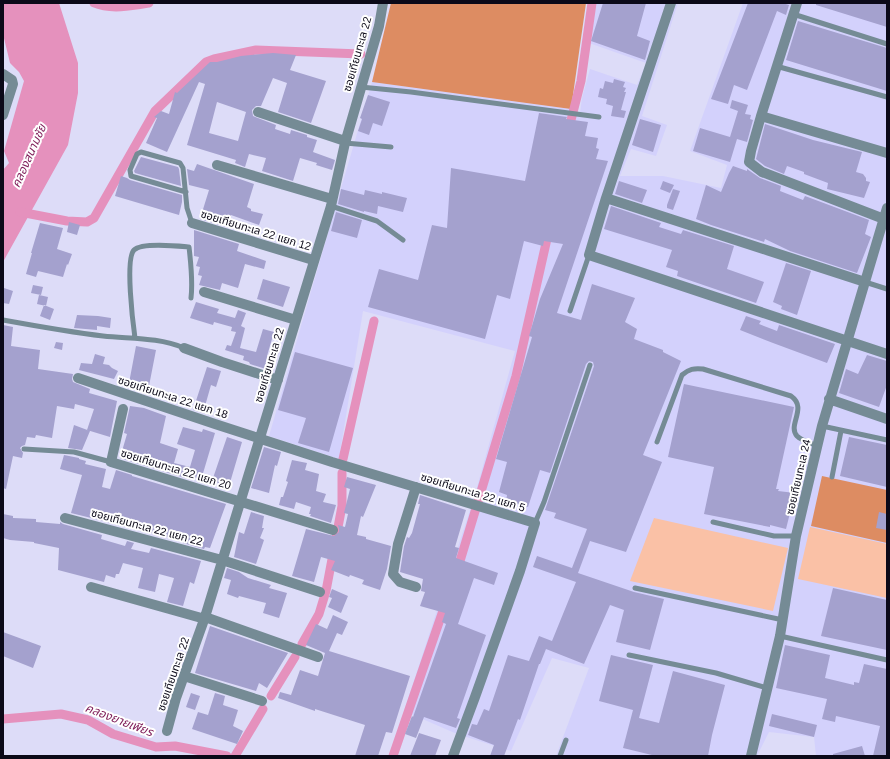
<svg xmlns="http://www.w3.org/2000/svg" width="890" height="759" font-family="Arial,'Noto Sans Thai',sans-serif">
<rect width="100%" height="100%" fill="#dddcf8"/>
<!-- built -->
<path fill="#d3d1fc" d="M595 3H678L642 116 667 125 656 156 631 149 620 176H663L721 188 727 165 690 151 743 3H887V756H816L814 737 769 732 757 756H556L589 668 552 658 511 751 457 734 404 711 474 498 515 351 363 311 339 459 269 436 372 82 571 109 580 113 582 98 590 69 637 85 646 63 589 43Z"/>
<!-- green -->
<path fill="#fac1a6" d="M654 518 788 548 773 611 630 581Z
M810 527 887 544V598L798 579Z"/>
<!-- forest -->
<path fill="#dd8c62" d="M391 3H586L571 109 372 82Z
M822 476 887 490V543L811 526Z"/>
<!-- water -->
<path fill="#e591bd" d="M3 3H59L78 63V93L68 145 3 262V170L9 163 4 151 24 81 19 72 10 63 3 34Z"/>
<g fill="none" stroke-linecap="round" stroke-linejoin="round">
<!-- canal -->
<path stroke="#e591bd" stroke-width="9" d="M94 3C110 10 132 6 149 3
M568 132 581 81 592 3
M20 212 67 221 87 222 94 218 155 111 206 62 214 59 256 50 361 54
M343 459 374 321
M457 571 516 376 549 230
M302 644 319 614 326 591 342 506V473
M271 696 295 657
M3 719 61 714 88 720 113 734 156 747 175 746 227 756
M235 756 263 709
M393 756 446 602"/>
</g>
<!-- building -->
<path fill="#a4a1ce" fill-rule="evenodd" d="M603 3H646L637 36 650 41 645 60 591 41Z
M748 3H783L789 5 786 15 777 11 747 90 734 85 728 104 711 99Z
M816 3H887V27L816 5Z
M798 21 887 48V91L786 60Z
M273 53 296 55 290 70 326 81 311 123 278 112 287 83 273 78 261 106H256L252 110 253 116 276 125 275 129 290 134 291 130 307 135V137L317 140 313 152 335 160 332 170 316 165 317 163 300 158 293 181 262 171 266 158 249 154 245 167 235 163 236 160 187 145 205 84 199 82 167 152 146 143 157 118 154 117 161 111 169 114 175 92 177 93 210 62H217L241 56ZM217 102 246 112 238 141 209 133Z
M614 79 625 82 623 87 626 88 624 92H626L621 110 626 111 624 118 611 116 613 106 606 104 607 99 598 97 600 88 603 89 605 81 613 83Z
M368 95 390 102 382 126 373 123 369 135 358 131 362 119 360 118Z
M732 100 748 105 745 114 751 115 750 119 753 120 747 142 737 139 730 162 693 151 700 128 730 137 738 111 730 108Z
M539 113 567 117 566 119 588 122 585 136 598 138 596 148 599 149 596 159 608 161 557 313 581 320 592 284 635 298 625 322 637 329 634 339 663 350V352L681 361 643 455 662 462 626 552 590 541 578 573 634 592 664 599 650 650 616 642 624 610 610 605 584 664 546 649 540 664H539L520 720 518 719 504 756H490L494 745 468 735 472 724 477 725 484 709 489 711 508 655 529 661 539 636 552 641 576 582 533 567 537 556 572 568 587 529 554 518 556 513 545 510 594 366 593 362 589 361 586 364 550 473 540 470 528 507 506 501 507 495 499 492 507 462 496 459 532 337 529 336 540 299 563 244 544 241 543 246 524 241 510 299 497 295 485 339 368 307 379 269 418 280 432 225 447 228 451 168 525 181Z
M640 119 661 125 653 152 632 145Z
M765 124 813 140 862 152 856 172 863 174 866 178V181L870 182 864 198 827 189 828 183 804 174V172L787 166 784 174 765 166 756 159Z
M141 157 178 167 179 169 181 186 135 173 134 171Z
M197 164 254 184 247 207 251 209V211L263 214 259 225 231 215 227 227 200 219 209 190 189 185 187 169 194 171Z
M733 166 747 171V169L760 178 781 186 780 191 803 200 805 196 869 220 865 234 871 237 857 273 790 251 765 239 764 242 711 225 696 219 706 185 721 192 729 173Z
M121 176 127 178 130 180 182 195V202L179 215 115 196Z
M619 181 647 190 642 203 615 194Z
M663 181 674 185 670 193 660 189Z
M341 189 364 195 365 190 382 194V192L407 198 403 212 378 206 377 214 364 211V212L338 204Z
M673 189 680 191 673 210 667 208V205Z
M611 206 661 223 659 227 681 234 683 230 734 246 727 269 764 282 756 303 677 276 678 271 666 267 672 250 604 229Z
M336 212 362 220 357 238 331 231Z
M69 222 80 225 77 235 67 232Z
M40 223 63 228 57 249 72 254 68 265 67 264 63 277 38 271 36 277 26 274 32 253H31Z
M194 230 239 244 237 251 266 261 264 269 245 264 238 288 222 283 220 290 199 285 202 276 198 275 200 267 196 266 199 257 194 256Z
M786 263 811 271 797 315 781 309 782 306 773 302Z
M263 279 290 287 283 307 257 299Z
M33 285 43 287 41 295 31 293Z
M4 288 13 291 9 304 3 303Z
M39 295 48 297 46 306 37 304Z
M196 302 219 309 217 313 235 318 238 310 246 313 241 326 245 328 240 348 256 352 263 329 274 332 267 356 273 357 269 370 250 364 249 362 243 360 244 356 225 350 227 345 231 346 236 332 231 331 232 327 214 322 213 325 190 318Z
M44 305 54 309 50 320 40 316Z
M77 315 98 316 111 318 110 328 97 326V330L74 328Z
M746 316 761 321 759 324 777 331 779 325 835 344 827 363 773 343 740 330Z
M3 325 13 327 11 346 40 350 38 369 73 374 72 379 73 382 90 389 89 393 117 401 110 437 87 430 94 409 75 404 74 409 57 406 52 438 36 435 35 438 27 437 25 445 22 446 20 448 23 453 22 458 13 456 6 489 3 488Z
M56 342 63 343 62 350 54 348Z
M136 346 156 350 149 386 129 383Z
M295 352 353 368 329 452 298 443 306 418 278 410Z
M95 354 105 357 103 364 109 365 112 368 118 371 114 379 79 370 81 363 92 364Z
M867 355 887 361V385L879 407 839 393 846 369 858 374Z
M207 367 221 371 216 387 211 385 203 413 193 410Z
M684 384 794 407 776 489H779L778 491 795 493 786 529 770 525V527L704 514 714 467 668 457Z
M130 406 144 408 166 416 160 443 178 449 174 463 190 467 195 450 177 444 183 427 202 432 203 429 215 433 201 480 186 475 185 478 120 458 127 434 124 433Z
M74 425 90 431 82 450 68 448Z
M227 437 242 442 229 486 212 481Z
M849 437 887 445V487L840 476Z
M264 447 281 452 277 466 275 465 269 493 251 488Z
M64 455 79 458V459L86 461 85 464 106 469 102 487 110 489 116 470 132 475V476L226 504 210 548 205 547 204 549 183 543 184 541 71 513 82 475 60 469Z
M292 460 307 463 305 470 319 474 316 491 326 494 323 502 336 505 331 523 310 516 311 514H309L311 507 296 502 294 509 279 505 281 497H283L288 482 286 481Z
M347 477 376 485 363 517 361 516 357 535 366 537V539L391 546 387 569 380 590 362 584 364 580 350 575 349 577 331 570 335 561 321 557 314 582 292 576 306 529 334 536 339 532V529L338 525 345 527 348 514 344 513 350 489 344 487Z
M420 495 466 510 455 547 459 548 456 558 498 573 494 585 474 578 458 624 486 635 457 718 460 719 456 728 424 717 416 738 405 734 412 716 413 717 446 624 442 622 445 613 420 606 425 592 421 591 423 579 400 572 404 546 407 537 409 538 412 533 420 504H418Z
M251 512 264 516 262 528H264L260 538 264 540 256 564 234 557 239 532 244 534Z
M879 512 887 514V530L876 528Z
M3 514 13 516V518L36 519V522L60 524V522L63 524 102 535 101 539 125 546 127 541 134 543 131 549 149 553 151 548 201 561 194 584 190 582 183 606 167 602 174 578 159 574 155 592 138 588 143 568 123 563 119 574H116L115 578 106 575 104 582 58 570 59 548 34 543V542L10 540 3 538Z
M227 568 239 572 248 578 271 585 269 588 287 593 279 618 263 613 266 603 239 596 238 598 227 594 231 580 224 578Z
M833 588 887 600V650L821 636Z
M332 589 348 596 341 613 328 607 332 598 329 597Z
M333 615 348 622 342 635 337 633 329 651 410 676 392 733 386 732 378 756H355L365 725 315 709V711L278 698 280 692 291 695 300 670 318 676 325 653 306 645 316 624 327 629Z
M210 626 288 653 267 688 259 683 256 691 195 673Z
M3 632 41 646 33 668 3 656Z
M785 645 830 655 825 678 854 685V682L859 683 864 664 887 669V756H873L880 726 836 716 835 722 822 719 827 699 776 688Z
M611 655 653 665 639 718 659 723 673 671 725 685 712 735 708 756H656L623 748 633 710 599 701Z
M191 693 200 696 195 710 186 707Z
M215 693 225 696 223 705 238 710 233 726 243 731 237 744 192 729 198 712 208 715Z
M772 714 817 725 814 737 769 726Z
M419 733 441 740 435 756H410Z
M862 746 865 756H833V754Z"/>
<g fill="none" stroke-linecap="round" stroke-linejoin="round">
<!-- lane -->
<path stroke="#758b95" stroke-width="5" d="M793 14 887 44
M776 66 887 97
M361 87 411 92 599 117
M345 143 391 147
M186 192 131 176 130 170 137 154 141 152 180 163 183 168 187 208 192 223
M331 206 377 221 403 240
M865 282 887 289
M570 311 589 255
M3 320C36 326 69 332 103 336 130 339 158 337 184 348
M135 338C133 324 125 259 134 250 142 242 178 246 189 247 191 264 193 281 191 298
M822 426 887 440
M657 442 682 375C689 369 694 368 703 369L791 396C808 408 787 425 797 436 802 441 811 443 817 446
M24 449 74 452 111 462
M832 477 841 431
M713 522 774 536H796
M535 523 544 502 590 365
M635 588 783 620
M780 636 887 660
M629 655 716 673 767 688
M560 756 566 740"/>
<!-- street -->
<path stroke="#758b95" stroke-width="10" d="M671 3 606 198 589 255 887 354
M797 3 761 116 751 151 749 162 762 172 884 219
M3 74 12 80 13 84 3 115
M258 112 345 141
M761 116 887 153
M217 165 332 199
M606 198 865 282
M192 223 313 260
M204 292 296 320
M184 348 222 362 278 380
M78 378 215 424 332 462 535 523 520 571 475 697 453 756
M829 399 887 419
M123 409 111 462 333 530
M65 518 222 560 320 592
M91 587 205 619
M416 587 400 582 393 574 398 544 416 487
M205 617 318 657
M184 676 262 701
M167 731 176 698 205 617 331 206 345 143 379 26 383 3
M751 756 780 636 796 536 822 426 887 208"/>
</g>
<g text-anchor="middle" stroke-width="4" stroke-linejoin="round" paint-order="stroke">
<!-- street labels -->
<g font-size="11" fill="#0b0918" stroke="#fff">
<text transform="translate(357 54) rotate(-74)" y="4">ซอยเทียนทะเล 22</text>
<text transform="translate(256 230) rotate(17)" y="4">ซอยเทียนทะเล 22 แยก 12</text>
<text transform="translate(269 365) rotate(-73)" y="4">ซอยเทียนทะเล 22</text>
<text transform="translate(173 397) rotate(18)" y="4">ซอยเทียนทะเล 22 แยก 18</text>
<text transform="translate(176 469) rotate(17)" y="4">ซอยเทียนทะเล 22 แยก 20</text>
<text transform="translate(798 477) rotate(-77)" y="4">ซอยเทียนทะเล 24</text>
<text transform="translate(473 492) rotate(17)" y="4">ซอยเทียนทะเล 22 แยก 5</text>
<text transform="translate(147 527) rotate(15)" y="4">ซอยเทียนทะเล 22 แยก 22</text>
<text transform="translate(173 674) rotate(-71)" y="4">ซอยเทียนทะเล 22</text>
</g>
<!-- water labels -->
<g font-size="12" font-style="italic" fill="#80205b" stroke="#fff">
<text transform="translate(29 156) rotate(-66)" y="4">คลองสนามชัย</text>
<text transform="translate(119 720) rotate(21)" y="4">คลองยายเพียร</text>
</g>
</g>
<!-- border -->
<rect width="890" height="759" fill="none" stroke="#0b0918" stroke-width="8"/>
</svg>
